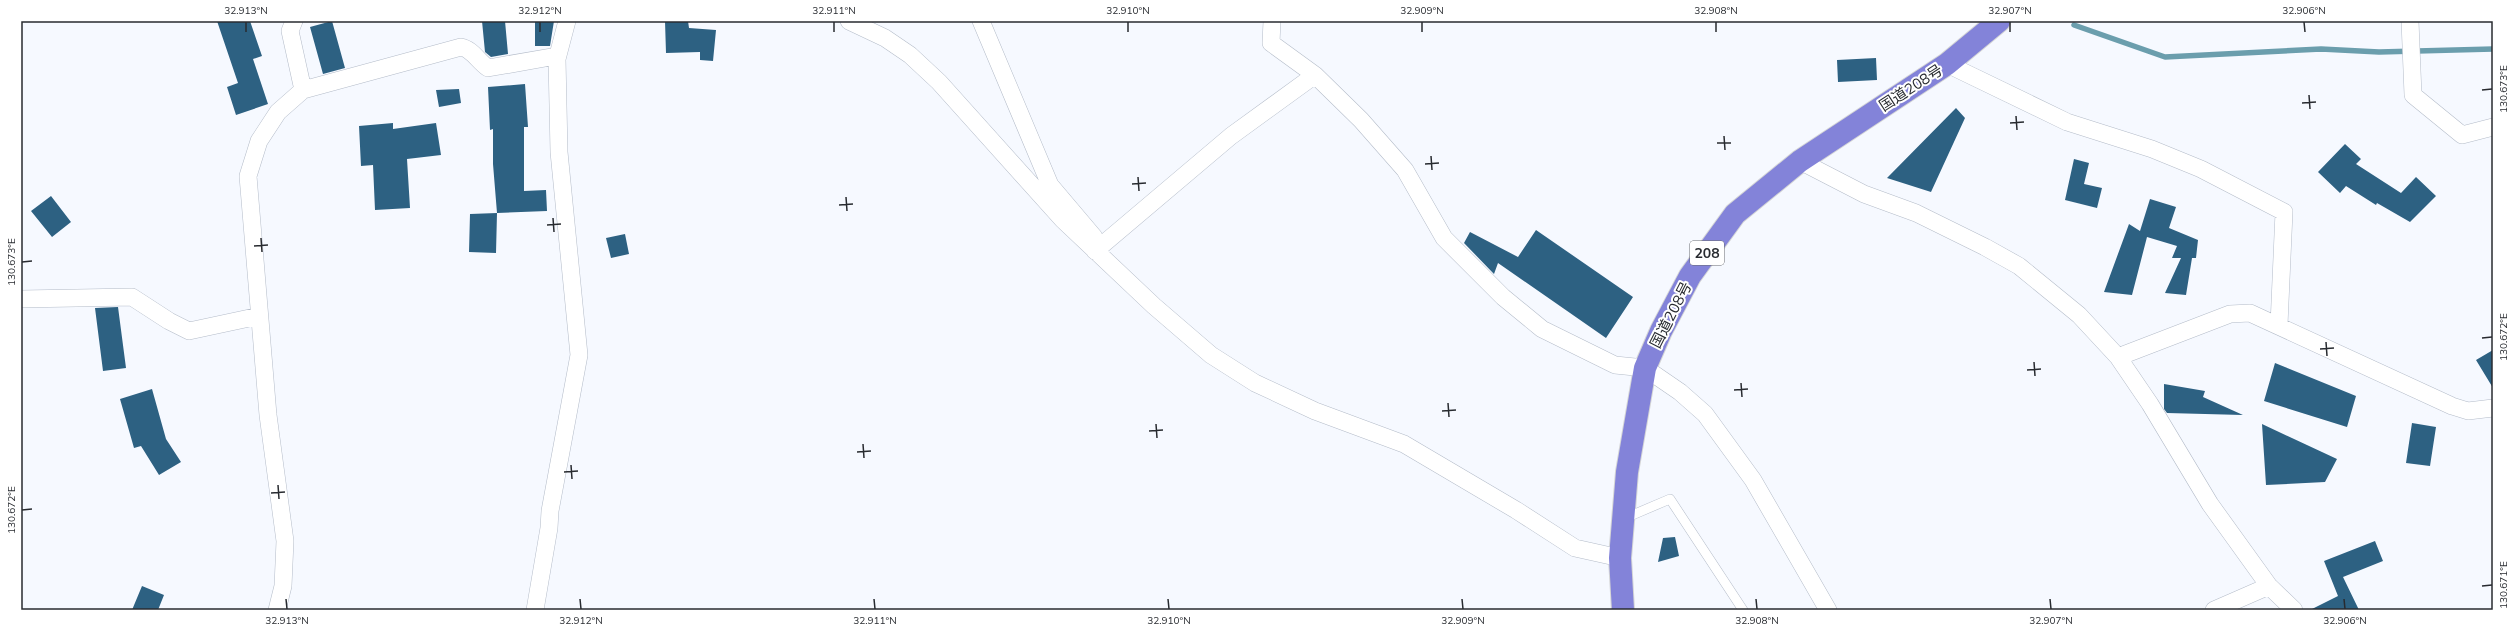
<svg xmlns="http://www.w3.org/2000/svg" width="2514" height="631" font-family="Mulish,'Noto Sans JP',sans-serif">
<rect width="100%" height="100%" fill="#f6f9ff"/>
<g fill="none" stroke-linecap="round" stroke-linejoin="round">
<!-- stream -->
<path stroke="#6b9ead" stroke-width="5.5" d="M2074 25 2165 57 2321 49 2379 52 2493 49"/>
</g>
<!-- building -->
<path fill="#2d6182" d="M217 21H250L262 56 253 59 268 104 236 115 227 87 238 83Z
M332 21 345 68 323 74 310 27Z
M482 21H505L508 54 491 57 485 52Z
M535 21H554L550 46H535Z
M665 21H688L689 28 716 30 713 61 700 60V52L666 53Z
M1876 58 1877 80 1838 82 1837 60Z
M525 84 528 127H524V191L546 190 547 211 497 213 493 164V129L490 130 488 87Z
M459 89 461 103 439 107 436 90Z
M1956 108 1965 118 1931 192 1887 178Z
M393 123V129L436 123 441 155 407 159 410 208 375 210 373 165 361 166 359 126Z
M2345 144 2361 159 2356 164 2401 193 2416 177 2436 196 2410 222 2377 203 2376 205 2346 186 2340 193 2318 172Z
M2074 159 2089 163 2084 184 2102 188 2097 208 2065 200Z
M51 196 71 222 52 237 31 211Z
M2150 199 2176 207 2169 228 2198 240 2196 258H2192L2186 295 2165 293 2181 258H2172L2177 246 2147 237 2132 295 2104 292 2129 224 2140 231Z
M497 213 496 253 469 252 470 214Z
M1536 230 1633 297 1606 338 1498 263 1494 274 1464 243 1470 232 1518 257Z
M625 234 629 254 611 258 606 238Z
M118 307 126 368 103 371 95 308Z
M2493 350V388L2476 360Z
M2275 363 2356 396 2347 427 2264 401Z
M2164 384 2205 391 2203 397 2243 415 2167 413 2164 409Z
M152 389 166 439 181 462 159 475 141 446 134 448 120 399Z
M2412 423 2436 427 2430 466 2406 463Z
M2262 424 2337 459 2325 482 2266 485Z
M1675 537 1679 556 1658 562 1663 538Z
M2375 541 2383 561 2343 577 2359 610H2310L2338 596 2324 561Z
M142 586 164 595 158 610H132Z"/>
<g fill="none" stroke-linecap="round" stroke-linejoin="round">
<!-- lane casing -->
<g stroke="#b4bcc9" stroke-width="10">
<path id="lane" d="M1623 519 1670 499 1743 610"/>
</g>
<!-- street casing -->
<g stroke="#b4bcc9" stroke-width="18">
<path id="street" d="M849 21 885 38 910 55 939 82 1063 220 1154 306 1211 355 1255 383 1315 411 1404 444 1516 510 1575 548 1620 558
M981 21 1050 185 1094 237
M1272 21 1271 43 1315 75 1361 120 1405 170 1444 238 1503 297 1542 329 1615 365 1645 368 1680 392 1705 414 1753 480 1828 610
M2410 21 2413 95 2462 135 2493 127
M1947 64 2067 122 2152 149 2201 169 2284 212 2279 325
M303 90 461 47C472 49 478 61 488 68L551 57 557 59
M1800 161 1864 194 1916 213 1985 247 2019 266 2079 315 2118 357 2150 404 2210 504 2269 586 2294 610
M1095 251 1231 136 1315 75
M21 299 132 297 169 321 189 331 259 316
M2118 357 2230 314 2250 313 2452 406 2468 411 2493 408
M277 610 283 586 285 541 268 415 248 176 259 141 278 112 303 90 290 31 294 21
M535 610 549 528 550 511 579 355 559 152 557 59 567 21
M2214 610 2269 586"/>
</g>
<!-- highway casing -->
<g stroke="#d4d5d6" stroke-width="24">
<path id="highway" d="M1623 610 1620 558 1627 472 1645 368 1661 331 1690 276 1735 214 1800 161 1947 64 1999 21"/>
</g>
<!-- lane -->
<use href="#lane" stroke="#fff" stroke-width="9"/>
<!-- street -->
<use href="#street" stroke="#fff" stroke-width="17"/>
<!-- highway -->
<use href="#highway" stroke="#8383d9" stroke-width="22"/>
</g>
<!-- ticks -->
<path fill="none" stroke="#282b30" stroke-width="1.5" d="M246 22V32M540 22V32M834 22V32M1128 22V32M1422 22V32M1716 22V32M2010 22V32M2304 22 2305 32M2482 90 2492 89M2309 95 2310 109M2302 103 2316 102M2016 116 2017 130M2010 123 2024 122M1724 136 1725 150M1717 143H1731M1431 156 1432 170M1425 164 1439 163M1138 177 1139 191M1132 184 1146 183M846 197 847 211M839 205 853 204M553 218 554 232M547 225 561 224M261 238 262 252M254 246 268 245M22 262 32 261M2482 338 2492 337M2326 342 2327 356M2320 349 2334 348M2034 362 2035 376M2027 370 2041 369M1741 383 1742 397M1734 390 1748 389M1448 403 1449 417M1442 411 1456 410M1156 424 1157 438M1149 431 1163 430M863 444 864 458M857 452 871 451M571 465 572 479M564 472 578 471M278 485 279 499M271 493 285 492M22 510 32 509M2482 586 2492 585M286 599 287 609M580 599 581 609M874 599 875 609M1168 599 1169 609M1462 599 1463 609M1756 599 1757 609M2050 599 2051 609M2344 599 2345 609"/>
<g text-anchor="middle" stroke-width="4" stroke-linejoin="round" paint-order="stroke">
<!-- shield labels -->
<rect fill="#fff" stroke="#686b6e" stroke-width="1" x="1690" y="241" width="34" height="24" rx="3"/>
<g font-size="14" font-weight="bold" fill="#282b30">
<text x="1707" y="258">208</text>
</g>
<!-- street labels -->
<g font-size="15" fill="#282b30" stroke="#fff">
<text transform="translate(1911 88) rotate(-33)" y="5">国道208号</text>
<text transform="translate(1671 315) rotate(-63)" y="5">国道208号</text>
</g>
</g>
<!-- border -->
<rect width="2514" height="631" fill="none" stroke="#ffffff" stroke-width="44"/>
<rect x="22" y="22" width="2470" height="587" fill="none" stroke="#282b30" stroke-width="1.5"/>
<g font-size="10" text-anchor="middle" fill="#282b30">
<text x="246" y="14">32.913°N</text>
<text x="540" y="14">32.912°N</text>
<text x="834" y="14">32.911°N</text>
<text x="1128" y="14">32.910°N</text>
<text x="1422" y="14">32.909°N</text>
<text x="1716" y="14">32.908°N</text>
<text x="2010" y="14">32.907°N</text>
<text x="2304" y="14">32.906°N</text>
<text transform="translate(2503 89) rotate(-90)" y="4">130.673°E</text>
<text transform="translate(11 262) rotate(-90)" y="4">130.673°E</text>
<text transform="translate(2503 337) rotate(-90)" y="4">130.672°E</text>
<text transform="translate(11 510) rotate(-90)" y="4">130.672°E</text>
<text transform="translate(2503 585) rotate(-90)" y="4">130.671°E</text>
<text x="287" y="624">32.913°N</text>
<text x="581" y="624">32.912°N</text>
<text x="875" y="624">32.911°N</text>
<text x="1169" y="624">32.910°N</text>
<text x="1463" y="624">32.909°N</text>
<text x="1757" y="624">32.908°N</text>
<text x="2051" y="624">32.907°N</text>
<text x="2345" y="624">32.906°N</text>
</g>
</svg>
